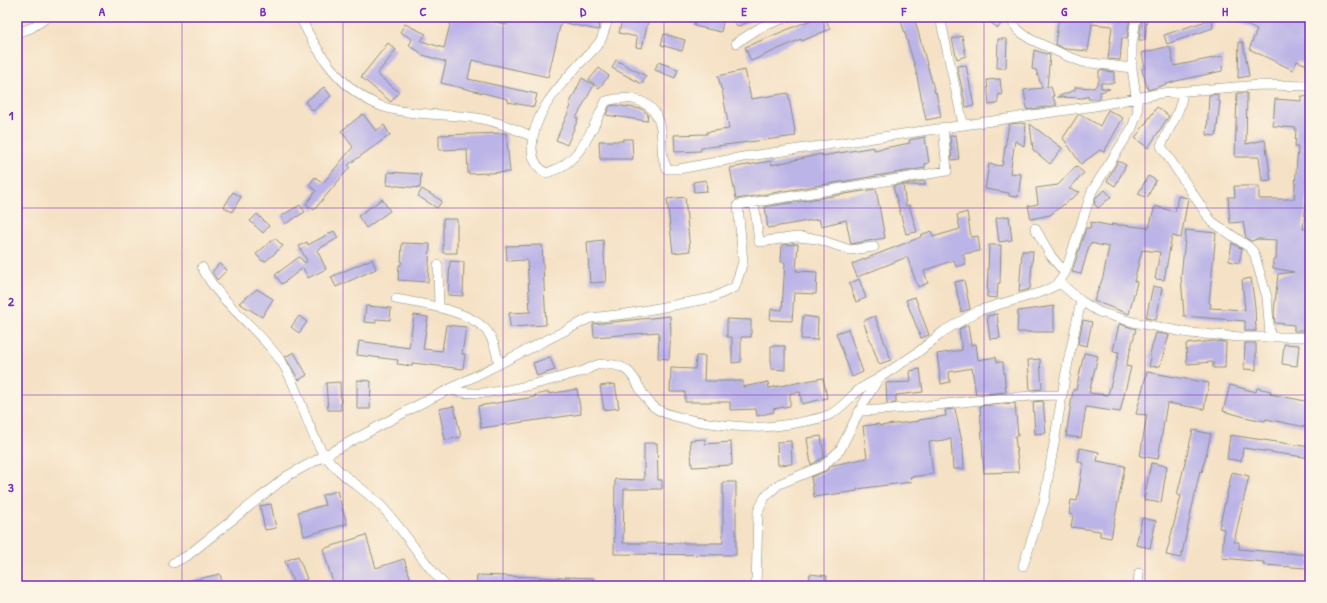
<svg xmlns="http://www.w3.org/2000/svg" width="1327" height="603" font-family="'Patrick Hand',sans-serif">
<rect width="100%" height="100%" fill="#fcf5e5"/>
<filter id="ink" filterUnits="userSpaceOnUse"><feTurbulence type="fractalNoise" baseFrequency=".025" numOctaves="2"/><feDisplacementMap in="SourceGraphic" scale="8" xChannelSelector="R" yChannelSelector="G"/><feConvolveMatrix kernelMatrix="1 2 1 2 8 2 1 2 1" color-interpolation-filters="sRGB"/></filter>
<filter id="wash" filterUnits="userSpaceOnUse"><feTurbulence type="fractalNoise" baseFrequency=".012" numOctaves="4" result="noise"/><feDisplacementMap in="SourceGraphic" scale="16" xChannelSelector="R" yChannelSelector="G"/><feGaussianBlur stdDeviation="0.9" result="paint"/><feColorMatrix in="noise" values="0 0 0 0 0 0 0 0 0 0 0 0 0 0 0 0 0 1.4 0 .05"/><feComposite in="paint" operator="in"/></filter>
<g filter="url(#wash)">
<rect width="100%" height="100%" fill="#f5e1c5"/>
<g id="blocks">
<!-- building -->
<path fill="#bbb4e7" d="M452 17H476L507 25V17H601L598 30 561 22 548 77 472 60 468 79 537 94 534 107 508 102V99L441 83 446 62 420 54V52L409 46 412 39 400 32 405 24 426 34 421 41 444 48Z
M639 17H649L642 48 636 47 637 37 619 33 622 19 639 23Z
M696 17H724L721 32 694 26Z
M733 17H760L737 27Z
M818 17H825L830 29 802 41 801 39 751 61 745 47Z
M900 17H914L935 93 936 92 941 117 926 120 915 67Z
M983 17H1003L1004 20 998 28Z
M1059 17H1130L1127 39 1122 38 1120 60 1108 59 1112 26 1092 24 1088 51 1065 49 1055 44Z
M1142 17H1147L1145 40H1139Z
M1230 17H1310V66L1297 61 1293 70 1249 49 1257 30Z
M1212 19 1213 28 1167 44 1164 35Z
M664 34 685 40 682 51 661 45Z
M962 36 966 56 957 59 952 39Z
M998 39H1007L1006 68H997Z
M1239 42H1243L1249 76 1238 78Z
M388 43 396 50 377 74 399 92 391 102 361 77Z
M1170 46 1174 66 1223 56 1222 71 1176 81 1148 90 1142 69 1145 68 1142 53Z
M1034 50 1050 55 1047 87H1051L1054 96H1052L1057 105 1027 110 1024 90 1042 88 1036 70 1032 69Z
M616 60 646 76 642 84 612 68Z
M658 62 678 69 675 78 655 70Z
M966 65 974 106 966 107 957 66Z
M599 68 609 76 599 88 589 80Z
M745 70 751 99 788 93 796 136 701 148V151L675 152 674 135 707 134V132L729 129 722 89H721L718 76Z
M1099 70 1114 72V83H1101V88L1110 89 1100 92V99H1088L1089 96 1083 98 1057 97 1075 90V87L1094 88 1099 81Z
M582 78 594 85 576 118 578 119 567 145 556 140 571 106 569 105Z
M1000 79 1002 95 999 94 997 104 989 105 987 80Z
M324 87 331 96 313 111 305 102Z
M1237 93H1247L1246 144 1265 140 1271 180 1262 181 1259 157H1235Z
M1218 94V101H1220L1216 136 1207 135 1209 95Z
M1301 96 1310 97V168L1303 229H1309L1304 331H1294V325L1275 323 1274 312 1278 274 1294 272 1273 268V259H1276L1277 240 1258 239 1251 241 1246 238 1243 222 1230 223 1228 197H1235L1234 186H1259V199H1294L1298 147H1295L1296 128 1273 126 1275 99 1301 101Z
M615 105 642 109 648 114 647 121 606 115 610 106Z
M1157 107 1169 116 1148 148 1135 138Z
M1108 110 1123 118 1104 152 1100 150 1081 164 1063 138 1078 115 1080 114 1100 126Z
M363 114 376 131 384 125 390 135 348 165 350 167 314 210 306 204 316 191 309 185 315 177 323 183 353 147 341 131Z
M1020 123 1026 124 1024 146 1015 141 1010 173 1021 174 1018 197 1009 196V193L985 189 989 164 1002 166 1009 124Z
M1030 124 1062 148 1050 164 1033 150Z
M506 133 510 172 468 174 467 149 439 150V135Z
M956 135 959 159 952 160 950 136Z
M925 137 929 163 925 164V168L736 199 730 168 771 161 772 165 822 154V156L874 147V150L910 143 909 140Z
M623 139H632L633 159H600L599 141H623Z
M1118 161 1126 165 1115 186 1107 181Z
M1076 166 1084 173 1069 189 1080 192 1050 215 1031 219 1028 206 1038 204 1036 188 1058 185Z
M388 172 421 174 420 188 387 185Z
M1148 176 1156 180 1147 198 1138 194Z
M706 180 707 191 694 192 693 182Z
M925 181V185H903L906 206 909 205 917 232 906 234 893 186Z
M422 189 442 201 437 208 418 196Z
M876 189 885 238 851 244 846 220 821 226 819 219 768 228 765 207Z
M1105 190 1111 197 1098 208 1094 204 1096 197Z
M233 192 241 197 232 212 224 207Z
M1178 196 1188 198 1181 238 1172 236 1164 280 1155 279 1160 252 1142 250 1134 281 1137 282 1129 314 1094 301 1103 277 1109 247 1090 243 1081 274 1072 272 1086 228H1090L1091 222 1113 226 1111 224 1149 228 1155 206 1175 212Z
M685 197 690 251 673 253 667 199Z
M382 199 390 211 366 228 358 216Z
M300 205 305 212 285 224 281 216Z
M967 212 971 237 978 236 980 251 963 254 966 264 956 267 954 260 924 271 928 283 918 287 907 257 857 277 852 264 921 237V235L931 231 933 237 960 229 957 215Z
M257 214 269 226 263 233 250 221Z
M1009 216 1012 240 999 242 996 218Z
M443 219H457V253H443Z
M1186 230 1216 233 1209 303 1211 304 1210 308 1245 310 1242 280 1251 278 1255 307 1256 331H1245V321L1184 316 1181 277Z
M334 231 338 238 317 250 326 269 308 278 303 268 282 284 275 275 299 257 305 263 307 261 299 246 307 242 308 245Z
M275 238 283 246 266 261H262L256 254Z
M603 240 606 282 590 283 587 242Z
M402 243 430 244 428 282 398 280 399 265H401Z
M1232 243 1242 249 1239 263 1229 261Z
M798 244 796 271 817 272 816 294 794 293 792 321 770 320 771 309 782 310 785 262H781L782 245Z
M542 245 546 325 510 327 509 313 530 312 527 260 507 261 506 246Z
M989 245H1001L1000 283H998L997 298 987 297Z
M1022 251H1033L1030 289 1019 292Z
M372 259 376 269 336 287 331 277Z
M450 261 464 262 463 296 448 295Z
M220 263 227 270 217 280 212 272Z
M859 279 866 298 856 302 849 284Z
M964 280 970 309 961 312 955 282Z
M1153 286 1162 288 1156 320 1146 318Z
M257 289 273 299 262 317 239 303Z
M915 297 929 335 921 338 906 300Z
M366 306 391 308 390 320 376 319V323L364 322Z
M1054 306V332H1017L1018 311Z
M997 314 1000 338 990 339 987 316Z
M414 315 428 317 423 349 442 351 446 325 466 327 462 354H465L463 369 413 363 412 366 397 364 398 360 357 355 359 341 409 348Z
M299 316 307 322 299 333 291 327Z
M670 316 671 330 669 359 658 358 659 332 594 337 593 324Z
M803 316 818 318 817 340 801 339Z
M875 316 891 360 879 364 863 321Z
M727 319 751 320V337H741V362L732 363V337H727Z
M1083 320 1092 322 1087 346 1078 344Z
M1119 324 1136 329 1126 366 1131 367 1120 412 1086 407 1081 438 1066 436 1073 390H1076L1084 353 1098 356 1089 393 1108 395 1119 352 1113 351Z
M968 325 971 345 976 344 978 360 996 357 997 362H1003L1006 392 976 395 972 368 949 372 950 382 941 384 937 354 962 350 959 329Z
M848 329 863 372 852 377 836 333Z
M1156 333 1169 335 1160 366 1149 367 1151 358 1149 357Z
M1214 341 1226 342 1225 368H1213V362L1187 364 1186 344Z
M1245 343H1256V370L1244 369Z
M1284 344 1299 345 1297 366 1282 364Z
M771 346H785V370L771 369Z
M294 352 307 375 299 380 285 357Z
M696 356H705L704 381H743V387L768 382 769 388 823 378 827 398 802 404 800 392 790 393V406L773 409 774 412 757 416 756 409 730 410V402H685V392H670L671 368 695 369Z
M550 357 555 370 537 376 533 363Z
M1040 359 1042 389 1030 390 1028 360Z
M920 369 923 392 896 395V403L887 404 886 383 911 382 910 371Z
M1147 372 1209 383 1204 409 1167 403 1158 459 1140 456 1147 415 1136 414Z
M357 380 371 381 370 409H357Z
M340 382 341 410H328L326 383Z
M615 384 619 408 604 410 600 386Z
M1230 385 1256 392 1257 388 1271 391 1270 394 1310 402V428L1266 419 1265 421 1249 418 1223 411Z
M577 389 581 414 481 428 478 406 535 397V395L549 392V394Z
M1043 401 1046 433 1035 434 1033 402Z
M1015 403 1018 436H1015L1019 472 984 473 980 406Z
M454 406 461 437 445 440 439 409Z
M955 409 963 447 964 469H953L951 439 929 442 933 474 910 477 911 482 857 489V491L814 497 811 477 826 471 833 465 867 458 863 426 879 424V426L919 421V420L946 416 945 410Z
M1193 430 1211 434 1202 472 1200 471 1181 558 1166 555 1181 496 1177 495Z
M1230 435 1310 447V458L1243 448 1241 461 1227 459Z
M821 436 824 457 811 465 807 438Z
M705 439V444L731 442 732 465 692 467 690 440Z
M791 441 792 464 778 465 777 442Z
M644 443H657L658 480H662V489H624L623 543H723V482H736V555L614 554 615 479 644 480Z
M1080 448 1099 452 1097 461 1125 466 1111 538 1100 536V531L1071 527 1073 515 1069 514 1071 500 1077 501 1083 463 1078 462Z
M1151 463 1167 466 1161 503 1144 500Z
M1232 472 1249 476 1234 542H1239V549L1310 555V567L1308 566 1307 568 1263 565 1264 562 1222 558 1224 529 1219 528Z
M337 491 347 524 304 536 298 512 325 505 322 495Z
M271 504 276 528 265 530 260 506Z
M1142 518 1156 521 1150 548 1136 545Z
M366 535 376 568 404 559 413 586H334L323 549Z
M298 556 307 579 294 585 285 561Z
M220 574 223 586H185L184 582Z
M810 574 827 576 826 586H809Z
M477 575 563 578V586H476Z
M565 577 593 578V586H564Z"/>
</g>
</g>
<g filter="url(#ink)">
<use href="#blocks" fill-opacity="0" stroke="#8a8f7c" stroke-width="1"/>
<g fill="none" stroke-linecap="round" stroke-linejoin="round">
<!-- minor casing -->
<g stroke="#8a8f7c" stroke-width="10">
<path id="minor" d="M300 17C317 52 339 87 376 104 399 115 443 114 469 117 491 119 512 127 533 137
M609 17C606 24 604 33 601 40 596 48 588 55 582 61 560 85 533 113 532 147 532 159 536 167 546 173 581 164 591 130 606 101 631 94 656 100 661 129 663 144 660 155 667 169H679L743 157 1095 106 1162 93 1260 85 1310 86
M940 17 963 124
M1009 17 1018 30 1030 39 1067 56 1083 62 1132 68
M17 33 31 28 48 17
M736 43 761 27 787 17
M1183 91C1181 113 1169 127 1161 146L1211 221 1249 247 1254 253 1267 297 1270 336
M754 202 759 242 797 237 818 239 850 250 874 247
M1035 228 1051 256 1065 273
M438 265 439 307
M202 267C219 303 260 329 283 364 299 390 305 422 320 448 335 474 364 487 383 508 406 533 423 563 446 586
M1059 282 1081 301 1099 312 1133 322 1189 333 1241 337H1310
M396 299C421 304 469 310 486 330 494 339 496 352 499 364
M449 389C483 402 545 381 580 372 587 371 594 364 602 364 640 363 633 390 654 407 672 421 740 428 764 427 780 426 814 421 829 415 840 410 850 397 859 390 865 385 872 382 878 379
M860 411C928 409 995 395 1062 395
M173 563 187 556 287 476 418 405 590 318 626 314 712 298 735 287 743 262 738 205 947 171 943 127
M1023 566 1044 502 1066 372 1081 301
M756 586 758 512 765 497 779 484 823 466 840 450 863 404 879 378 917 353 944 331 980 310 1042 292 1057 285 1065 273 1092 191 1132 128 1138 111 1132 68V45L1136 17
M1138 586 1139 573"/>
</g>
<!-- minor -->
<use href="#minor" stroke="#fff" stroke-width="9"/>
</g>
</g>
<!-- grid -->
<path fill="none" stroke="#7b2cbf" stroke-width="1" stroke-opacity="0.55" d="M182 17V586M343 17V586M503 17V586M664 17V586M824 17V586M984 17V586M1145 17V586M17 208H1310M17 395H1310"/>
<!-- margin -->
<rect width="1327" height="603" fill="none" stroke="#fcf5e5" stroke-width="44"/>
<rect x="22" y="22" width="1283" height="559" fill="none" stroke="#7b2cbf" stroke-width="1.5"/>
<g font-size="13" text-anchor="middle" font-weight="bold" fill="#7b2cbf">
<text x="102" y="16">A</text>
<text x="263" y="16">B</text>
<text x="423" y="16">C</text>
<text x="583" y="16">D</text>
<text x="744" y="16">E</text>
<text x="904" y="16">F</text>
<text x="1064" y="16">G</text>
<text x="1225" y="16">H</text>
<text x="11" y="120">1</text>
<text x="11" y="306">2</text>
<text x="11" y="492">3</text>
</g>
</svg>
